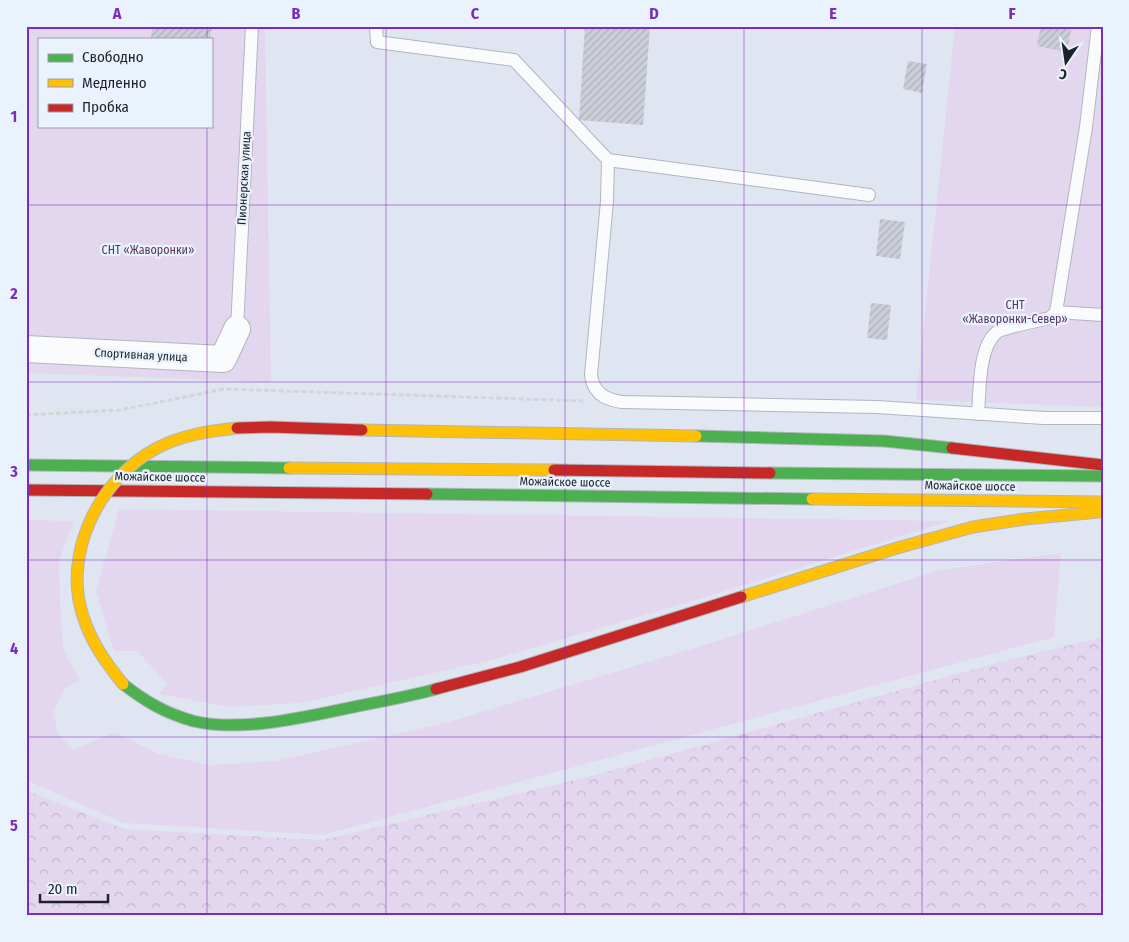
<svg xmlns="http://www.w3.org/2000/svg" width="1129" height="942" font-family="'Fira Sans Condensed',sans-serif">
<defs>
<pattern id="forest-crowns" width="20" height="18" patternUnits="userSpaceOnUse" patternTransform="scale(1.25)"><rect width="20" height="18" fill="#e3d7ef"/><path d="M2 6a3 3 0 1 1 6 0M12 15a3 3 0 1 1 6 0" fill="none" stroke="#c2b8cd"/></pattern>
<pattern id="building-hatch" width="6" height="6" patternUnits="userSpaceOnUse" patternTransform="scale(1.25)"><rect width="6" height="6" fill="#cbced7"/><path d="M-1 1l2-2M0 6l6-6M5 7l2-2" fill="none" stroke="#aeb1b9"/></pattern>
</defs>
<rect width="100%" height="100%" fill="#e0e6f1"/>
<!-- green -->
<path fill="#e3d7ef" fill-rule="evenodd" d="M26 26H265L271 382 26 373ZM39 39H211V126H39Z
M955 26H1103V407L916 400Z
M119 509 950 521 689 602 492 660 301 703 229 707 159 694 167 683 137 651H114L96 591Z
M26 520 74 521 59 560 60 600 63 650 80 680 65 689 53 711 58 734 73 750 115 732 158 754 210 765 276 761 445 723 701 646 940 570 1061 553 1054 637 323 835 124 823 26 780Z"/>
<!-- forest -->
<path fill="url(#forest-crowns)" d="M1103 637V916H26V790L124 829 322 840 588 777 1000 662Z"/>
<!-- building -->
<path fill="url(#building-hatch)" d="M152 26H208L212 27 210 39H151Z
M585 26H650L643 125 579 120Z
M1041 26H1072L1067 52 1037 46Z
M908 61 927 64 922 93 903 89Z
M880 219 905 222 900 259 876 256Z
M871 303 891 305 887 340 867 338Z"/>
<g fill="none" stroke-linecap="round" stroke-linejoin="round">
<!-- lane casing -->
<g stroke="#b1b6be" stroke-width="14">
<path id="lane" d="M376 26 377 42 514 60 608 160 869 195
M608 160 607 201 591 375C593 393 606 400 622 402L877 407 1044 418H1103
M1056 312 1103 315
M237 329 252 26
M978 414C980 392 978 347 997 332 1003 328 1041 320 1050 318L1056 312 1086 127 1098 26"/>
</g>
<!-- street casing -->
<g stroke="#b1b6be" stroke-width="28">
<path id="street" d="M26 349 223 359 237 329"/>
</g>
<!-- fast casing -->
<g stroke="#b1b6be" stroke-width="13">
<path id="fast" d="M696 436 884 441 952 448
M26 465 289 468
M770 473 1103 476
M427 494 812 499
M123 684C146 702 165 713 193 721 242 733 309 716 358 706 384 701 411 696 436 689"/>
</g>
<!-- slow casing -->
<g stroke="#b1b6be" stroke-width="13">
<path id="slow" d="M362 430 696 436
M289 468 554 470
M812 499 1103 502
M741 597 897 548 973 527 1025 519 1099 512"/>
</g>
<!-- jam casing -->
<g stroke="#b1b6be" stroke-width="13">
<path id="jam" d="M952 448 1103 465
M554 470 770 473
M26 490 427 494
M436 689 520 667 741 597"/>
</g>
<!-- path -->
<path stroke="#d3d5d8" stroke-width="3" stroke-dasharray="5 2.5" stroke-linecap="butt" d="M26 415 120 410 224 389 583 401"/>
<!-- lane -->
<use href="#lane" stroke="#fafbfd" stroke-width="12"/>
<!-- street -->
<use href="#street" stroke="#fafbfd" stroke-width="26"/>
<!-- fast -->
<use href="#fast" stroke="#4caf50" stroke-width="11"/>
<!-- slow -->
<use href="#slow" stroke="#ffc107" stroke-width="11"/>
<!-- jam -->
<use href="#jam" stroke="#c62828" stroke-width="11"/>
<!-- slow-bridge casing -->
<g stroke="#b1b6be" stroke-width="13" stroke-linecap="butt">
<path id="slow-bridge" d="M123 684C106 663 91 642 83 616 62 553 100 478 157 448 182 435 209 431 237 428"/>
</g>
<!-- jam-bridge casing -->
<g stroke="#b1b6be" stroke-width="13" stroke-linecap="butt">
<path id="jam-bridge" d="M237 428 270 427 362 430"/>
</g>
<!-- slow-bridge -->
<use href="#slow-bridge" stroke="#ffc107" stroke-width="11"/>
<!-- jam-bridge -->
<use href="#jam-bridge" stroke="#c62828" stroke-width="11"/>
</g>
<!-- grid -->
<path fill="none" stroke="#7b2cbf" stroke-width="1" stroke-opacity="0.55" d="M207 26V39M386 26V916M565 26V916M744 26V916M922 26V916M207 126V916M26 205H1103M26 382H1103M26 560H1103M26 737H1103"/>
<g text-anchor="middle" stroke-width="4.5" stroke-linejoin="round" paint-order="stroke">
<!-- street labels -->
<g font-size="12" fill="#1d2229" stroke="#eaf2fe">
<text transform="translate(244 178) rotate(-87)" y="4">Пионерская улица</text>
<text transform="translate(141 355) rotate(3)" y="4">Спортивная улица</text>
<text transform="translate(160 477) rotate(1)" y="4">Можайское шоссе</text>
<text transform="translate(565 482) rotate(1)" y="4">Можайское шоссе</text>
<text transform="translate(970 486) rotate(1)" y="4">Можайское шоссе</text>
</g>
<!-- park labels -->
<g font-size="12" fill="#593565" stroke="#eaf2fe">
<text x="148" y="254">СНТ «Жаворонки»</text>
<text x="1015" y="309">СНТ<tspan x="1015" dy="14">«Жаворонки-Север»</tspan></text>
</g>
</g>
<!-- border -->
<rect width="1129" height="942" fill="none" stroke="#eaf2fe" stroke-width="55"/>
<!-- legend -->
<rect x="38" y="38" width="175" height="90" fill="#eaf2fe" stroke="#989fa9"/>
<rect x="48" y="54" width="25" height="8" fill="#4caf50" stroke="#989fa9"/>
<text x="82" y="62" font-size="15" fill="#1d2229">Свободно</text>
<rect x="48" y="79" width="25" height="8" fill="#ffc107" stroke="#989fa9"/>
<text x="82" y="88" font-size="15" fill="#1d2229">Медленно</text>
<rect x="48" y="104" width="25" height="8" fill="#c62828" stroke="#989fa9"/>
<text x="82" y="112" font-size="15" fill="#1d2229">Пробка</text>
<!-- north arrow -->
<g transform="translate(1066 62) rotate(193)" stroke="#eaf2fe" stroke-width="4" paint-order="stroke">
<path d="M0-4L9 19L0 12L-9 19Z" fill="#1d2229"/>
<text y="-8" font-size="14" font-weight="bold" text-anchor="middle" fill="#1d2229">С</text>
</g>
<!-- scale -->
<path d="M40 894v8h68v-8" fill="none" stroke="#1d2229" stroke-width="2.5"/>
<text x="48" y="894" font-size="15" fill="#1d2229" stroke="#eaf2fe" stroke-width="4" paint-order="stroke">20 m</text>
<rect x="28" y="28" width="1074" height="886" fill="none" stroke="#7b2cbf" stroke-width="2"/>
<g font-size="16" text-anchor="middle" font-weight="bold" fill="#7b2cbf">
<text x="117" y="19">A</text>
<text x="296" y="19">B</text>
<text x="475" y="19">C</text>
<text x="654" y="19">D</text>
<text x="833" y="19">E</text>
<text x="1012" y="19">F</text>
<text x="14" y="122">1</text>
<text x="14" y="299">2</text>
<text x="14" y="477">3</text>
<text x="14" y="654">4</text>
<text x="14" y="831">5</text>
</g>
</svg>
